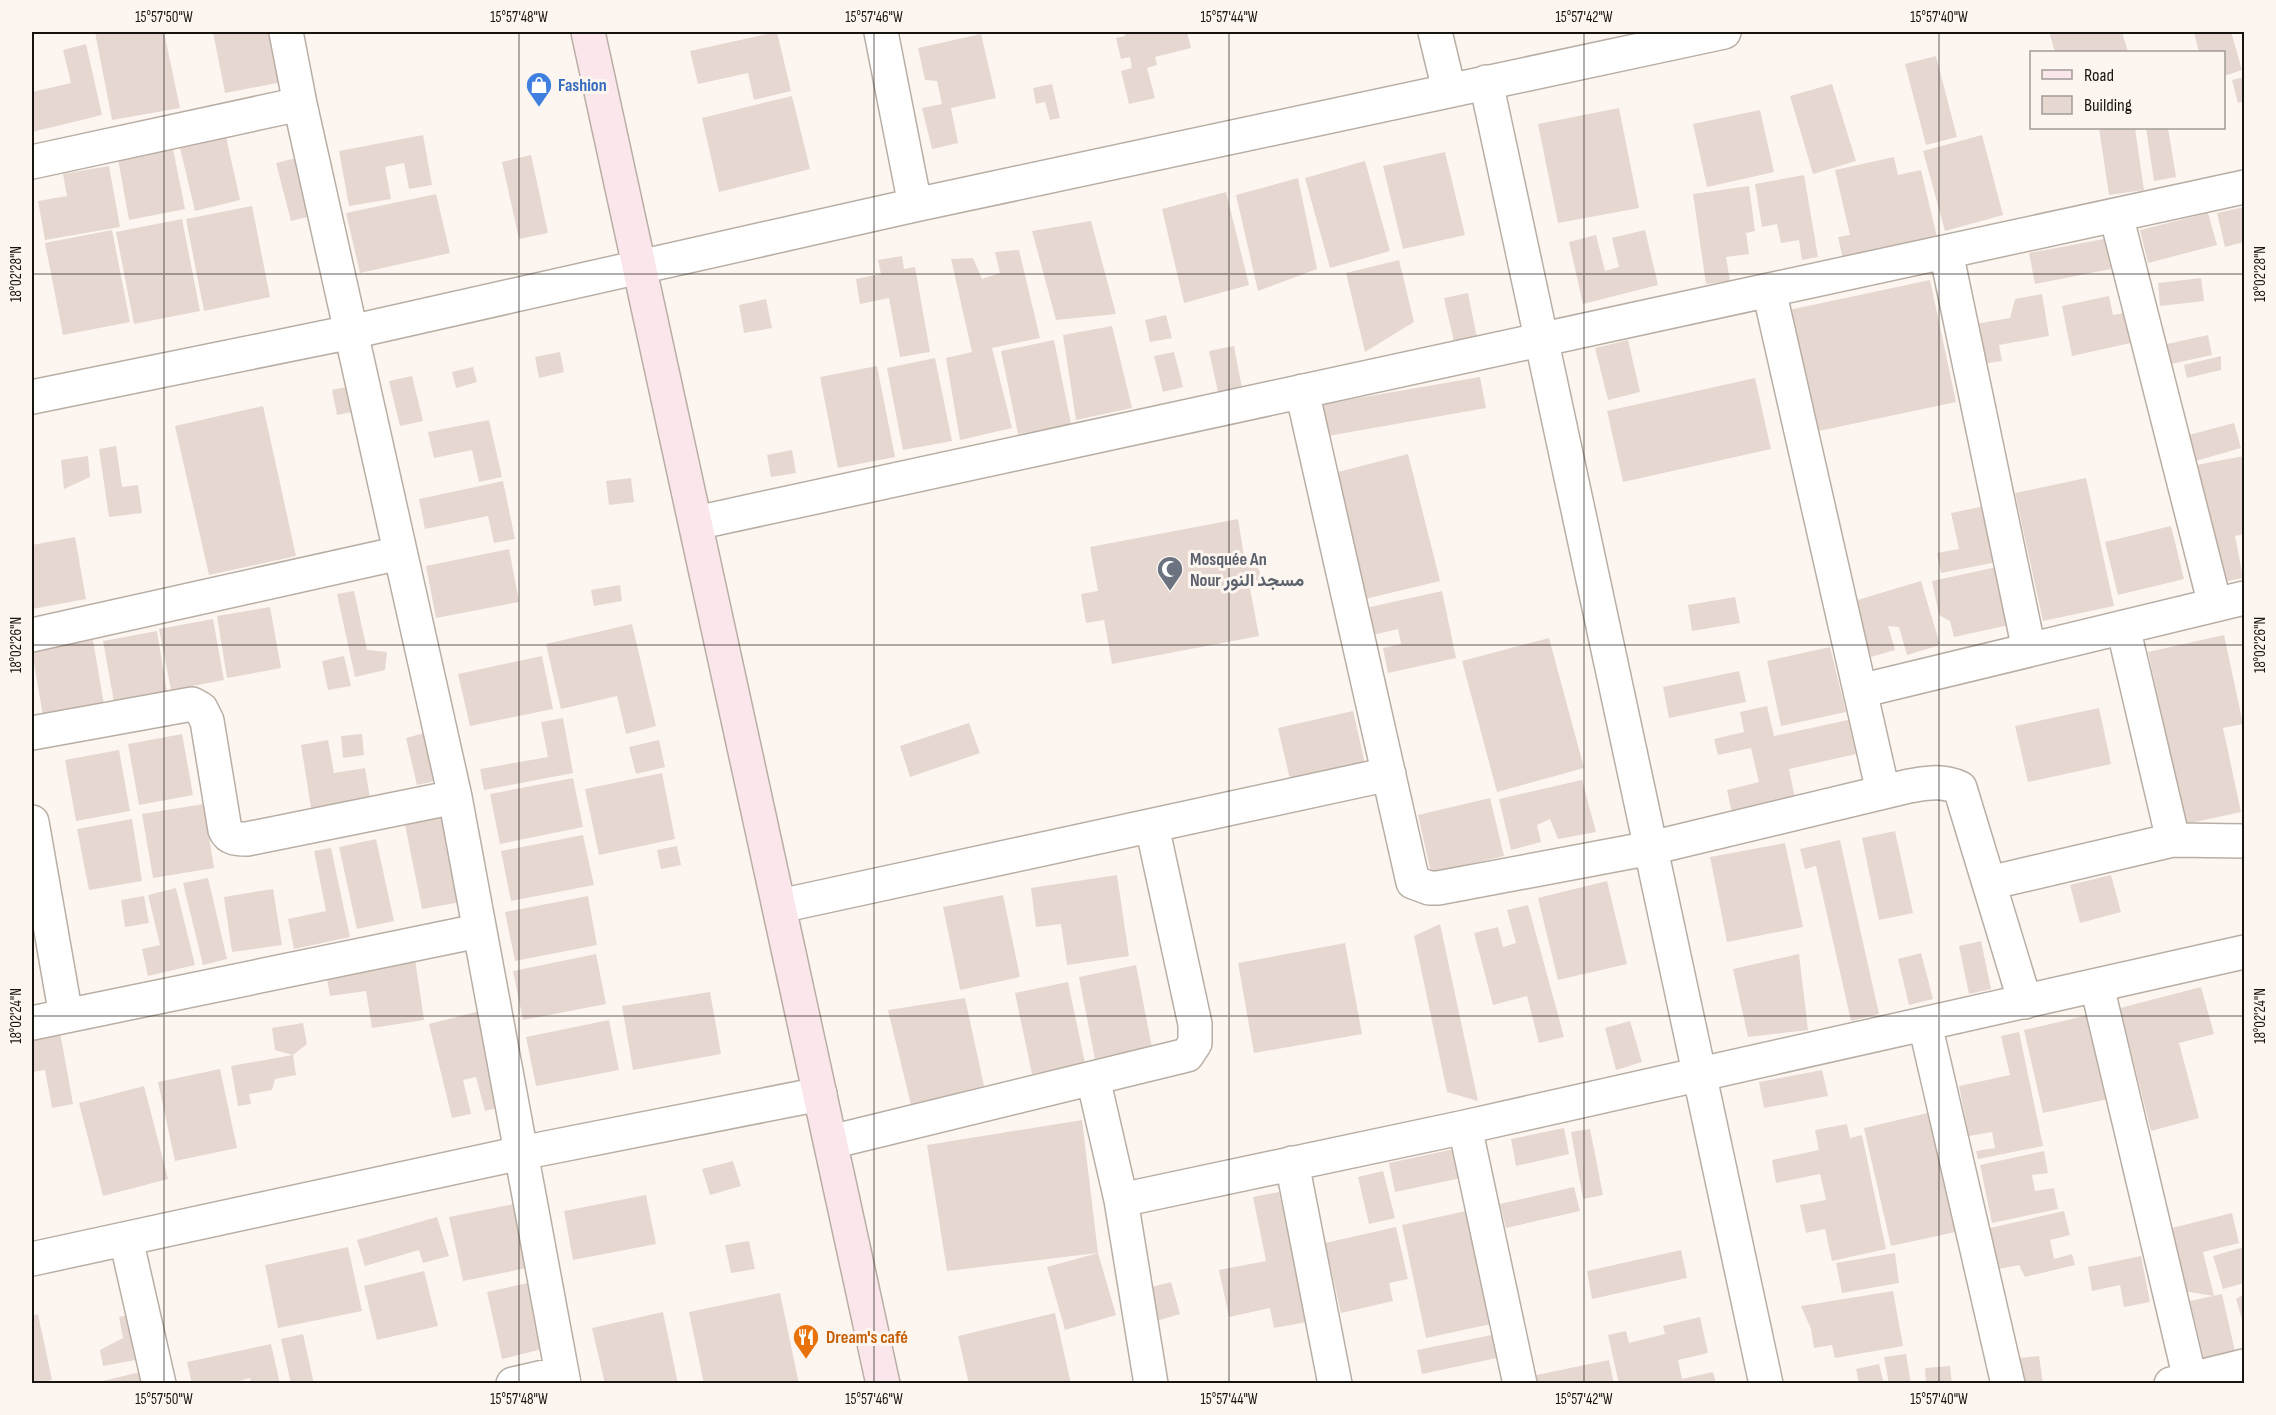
<svg xmlns="http://www.w3.org/2000/svg" width="2276" height="1415" font-family="'Sofia Sans Condensed',Vazirmatn,sans-serif">
<rect width="100%" height="100%" fill="#fdf6f0"/>
<!-- building -->
<path fill="#e6d7d1" d="M95 32H164L180 108 112 120Z
M213 32H272L282 82 225 93Z
M777 32 791 91 754 100 748 73 698 84 690 51Z
M1124 32H1187L1191 48 1155 57 1157 65 1147 68 1155 98 1129 104 1121 71 1132 68 1130 57 1121 59 1116 38 1125 36Z
M2049 32H2122L2128 52H2055Z
M2194 32H2231L2242 70 2224 76V52H2199Z
M981 34 996 98 951 108 958 143 932 149 922 108 942 104 937 81 925 80 918 48Z
M86 44 102 115 32 132V92L71 83 63 50Z
M1936 56 1957 137 1926 145 1905 64Z
M2244 77V101L2238 103 2232 80Z
M1052 84 1060 118 1050 120 1045 102 1036 104 1033 88Z
M1832 84 1856 161 1813 174 1790 96Z
M792 96 810 169 719 192 702 118Z
M1619 108 1639 208 1558 223 1538 124Z
M1760 110 1774 172 1707 187 1693 124Z
M2099 128H2135L2144 190 2109 195Z
M2146 128H2168L2176 177 2154 181Z
M423 135 432 185 409 189 404 163 385 167 391 199 349 206 339 151Z
M1982 135 2003 215 1945 231 1923 151Z
M226 137 240 200 195 211 180 148Z
M173 149 185 209 129 220 118 159Z
M1445 152 1465 235 1403 249 1383 166Z
M531 155 548 233 519 239 502 162Z
M300 157 315 215 291 221 276 163Z
M1894 157 1898 175 1921 170 1937 237 1843 259 1838 237 1850 235 1835 170Z
M1365 161 1390 251 1330 268 1305 178Z
M109 166 120 227 45 240 38 201 67 196 63 174Z
M1804 175 1818 257 1802 260 1799 240 1781 243 1777 224 1762 227 1755 184Z
M1298 178 1317 269 1258 291 1236 195Z
M1749 186 1755 231 1746 233 1749 254 1726 257 1730 281 1706 284 1693 194Z
M1226 192 1249 285 1184 303 1162 209Z
M436 194 450 253 360 273 346 213Z
M252 206 270 297 204 311 186 219Z
M2244 207V242L2225 247 2217 213Z
M2208 213 2217 245 2148 263 2140 230Z
M182 219 200 311 134 324 116 232Z
M1091 221 1116 314 1056 320 1032 231Z
M112 230 130 322 63 335 45 243Z
M1645 230 1658 285 1583 304 1569 242 1596 235 1605 271 1619 267 1612 238Z
M2104 239 2111 269 2035 284 2029 253Z
M1019 250 1040 338 992 348 1012 428 960 440 946 358 972 352 951 259 973 258 982 279 1000 273 995 252Z
M902 256 904 269 915 267 930 352 900 357 889 298 860 304 856 279 881 274 878 260Z
M1399 260 1414 322 1365 352 1346 273Z
M2201 278 2204 301 2160 306 2158 283Z
M1930 280 1956 402 1814 432 1789 310Z
M1468 293 1477 338 1454 342 1444 298Z
M2042 294 2049 336 1999 345 2002 361 1982 364 1975 324 2010 318 2015 299Z
M2109 296 2113 315 2128 312 2135 342 2072 356 2062 306Z
M766 299 772 328 744 333 739 305Z
M1166 315 1172 338 1150 342 1145 320Z
M1112 326 1132 408 1076 420 1063 335Z
M2208 335 2212 355 2171 364 2167 344Z
M1054 340 1071 424 1018 434 1001 351Z
M1628 340 1640 392 1608 400 1595 348Z
M1234 346 1242 388 1218 392 1209 351Z
M560 352 564 372 539 378 535 357Z
M1174 352 1183 387 1163 392 1154 356Z
M2221 356V370L2187 378 2184 365Z
M935 358 952 441 903 450 887 368Z
M877 366 895 457 838 468 820 377Z
M473 367 477 382 456 388 452 372Z
M412 376 423 421 400 426 389 381Z
M1480 377 1486 408 1328 436 1323 404Z
M1755 378 1771 449 1623 482 1607 411Z
M351 386 357 411 337 415 332 390Z
M263 406 296 556 209 575 175 426Z
M489 420 502 477 479 482 472 450 434 458 428 432Z
M2234 423 2241 448 2192 462 2185 436Z
M116 446 122 487 138 485 142 513 109 517 99 449Z
M792 450 796 473 771 477 767 455Z
M1408 454 1440 581 1365 599 1334 473Z
M88 456 90 477 64 489 61 460Z
M2244 456V534L2235 536 2243 578 2217 583 2196 465Z
M631 478 634 502 609 505 606 481Z
M2086 478 2114 606 2043 621 2015 493Z
M503 481 515 539 494 543 488 516 425 529 419 499Z
M1985 506 1997 562 1941 573 1937 553 1959 549 1951 513Z
M1238 519 1245 562 1254 564 1260 571 1258 584 1250 589 1259 636 1112 664 1104 620 1086 623 1081 594 1098 591 1090 547Z
M2171 526 2184 579 2118 595 2105 542Z
M75 537 86 599 32 609V545Z
M509 549 519 602 436 618 426 566Z
M1997 567 2009 625 1954 637 1950 621 1939 615 1932 581Z
M1921 581 1940 645 1907 655 1899 627 1888 626 1895 650 1871 657 1854 601Z
M620 585 622 601 594 606 591 590Z
M354 591 367 650 387 652 385 670 355 677 337 594Z
M1442 591 1456 658 1388 673 1383 648 1401 644 1398 629 1373 635 1366 608Z
M1735 597 1740 623 1692 631 1688 605Z
M270 607 281 668 227 678 217 616Z
M213 619 224 680 171 690 159 629Z
M632 624 656 726 626 734 617 696 561 709 546 644Z
M157 631 167 693 114 702 103 641Z
M2224 635 2243 724 2223 728 2241 812 2186 824 2148 652Z
M1549 638 1584 768 1497 792 1462 661Z
M93 640 104 705 43 716 32 651Z
M1830 647 1846 712 1781 726 1767 661Z
M344 656 351 686 328 690 322 661Z
M542 656 553 709 470 726 458 674Z
M1739 671 1746 702 1669 718 1663 687Z
M1767 706 1774 736 1848 720 1856 754 1789 769 1795 798 1732 813 1727 790 1759 782 1751 748 1718 755 1714 739 1744 732 1740 712Z
M2099 708 2111 764 2028 782 2015 726Z
M1353 711 1367 772 1292 788 1278 728Z
M563 718 573 773 484 790 480 769 548 757 541 722Z
M969 723 980 753 910 777 900 746Z
M428 732 440 780 417 785 406 738Z
M182 734 193 795 139 805 128 744Z
M362 734 364 755 343 758 341 736Z
M328 740 334 773 365 768 370 798 311 808 301 745Z
M659 740 665 767 636 774 629 747Z
M119 750 130 811 76 821 65 760Z
M662 773 675 839 599 855 585 789Z
M573 778 583 827 500 844 490 794Z
M1582 780 1596 832 1558 839 1550 819 1537 825 1541 842 1511 850 1499 799Z
M1490 798 1504 856 1431 873 1418 815Z
M204 804 214 868 153 878 142 814Z
M443 812 461 902 422 909 404 820Z
M132 819 142 881 89 890 77 829Z
M1895 831 1913 913 1879 920 1862 838Z
M583 835 594 885 511 901 501 851Z
M376 839 394 921 357 929 339 847Z
M1840 840 1879 1014 1851 1021 1816 866 1805 869 1800 849Z
M1785 843 1803 927 1727 942 1710 857Z
M677 846 681 865 661 869 657 850Z
M331 848 350 937 294 949 288 919 326 911 314 851Z
M1117 875 1129 956 1067 965 1061 924 1036 927 1031 888Z
M2111 875 2121 912 2080 923 2070 885Z
M208 878 227 959 203 965 183 883Z
M1607 881 1627 964 1558 980 1538 898Z
M176 888 195 965 148 976 142 949 160 945 148 895Z
M273 889 282 945 232 952 224 897Z
M1003 895 1020 977 960 990 943 907Z
M144 896 149 923 125 927 121 900Z
M588 896 597 945 515 961 505 912Z
M1528 905 1564 1037 1539 1043 1527 996 1493 1005 1474 933 1498 927 1503 947 1516 943 1507 910Z
M1440 924 1478 1101 1447 1092 1414 936Z
M1981 941 1991 989 1969 994 1959 946Z
M1345 943 1362 1034 1254 1053 1238 963Z
M1921 953 1933 999 1909 1005 1898 959Z
M596 954 606 1004 523 1020 513 971Z
M1799 954 1808 1030 1748 1037 1733 969Z
M415 959 424 1020 372 1028 366 991 330 996 326 973Z
M1136 965 1152 1048 1095 1059 1079 977Z
M1068 982 1085 1063 1032 1074 1015 993Z
M2201 987 2214 1034 2179 1043 2199 1118 2151 1131 2120 1008Z
M710 992 721 1054 633 1070 622 1006Z
M965 998 984 1086 911 1105 888 1010Z
M480 1011 504 1106 485 1111 476 1077 463 1080 471 1114 452 1118 429 1024Z
M2093 1014 2113 1098 2043 1113 2024 1030Z
M609 1020 619 1070 536 1086 526 1037Z
M1630 1021 1642 1062 1616 1070 1605 1028Z
M303 1023 307 1044 293 1055 275 1050 272 1028Z
M60 1032 73 1104 52 1108 45 1070 32 1072V1037Z
M2019 1032 2043 1146 1978 1159 1976 1151 1995 1148 1992 1132 1969 1136 1959 1086 2010 1075 2001 1036Z
M293 1055 296 1075 275 1079 272 1090 249 1094 251 1104 238 1106 231 1066Z
M220 1069 237 1148 175 1161 158 1082Z
M1822 1070 1828 1096 1764 1108 1759 1082Z
M144 1086 168 1179 103 1196 79 1103Z
M1932 1112 1960 1231 1891 1246 1864 1128Z
M1082 1120 1098 1253 1116 1315 1065 1330 1047 1267 1098 1253 947 1271 927 1145Z
M1847 1124 1850 1138 1862 1135 1886 1249 1832 1261 1825 1229 1806 1233 1800 1205 1826 1200 1820 1174 1776 1183 1772 1160 1819 1150 1815 1130Z
M1564 1128 1569 1154 1516 1166 1511 1139Z
M1590 1129 1603 1195 1583 1199 1571 1132Z
M1454 1149 1461 1178 1395 1192 1389 1163Z
M2044 1151 2048 1173 2032 1175 2035 1191 2054 1188 2058 1209 1992 1223 1980 1165Z
M733 1161 741 1186 710 1195 702 1169Z
M1383 1171 1395 1218 1369 1224 1358 1177Z
M1574 1187 1580 1211 1506 1228 1500 1204Z
M1279 1192 1307 1322 1274 1328 1270 1308 1229 1317 1219 1270 1266 1261 1253 1197Z
M646 1195 656 1244 573 1260 564 1211Z
M519 1203 532 1267 463 1281 449 1217Z
M1466 1211 1491 1324 1426 1338 1402 1225Z
M2064 1211 2070 1235 2050 1240 2054 1259 2072 1254 2075 1265 2025 1277 2019 1265 1999 1269 1990 1228Z
M2232 1213 2239 1243 2203 1252 2214 1296 2183 1291 2168 1229Z
M437 1217 449 1256 423 1263 419 1250 365 1266 357 1240Z
M1396 1227 1408 1279 1389 1283 1393 1301 1341 1313 1325 1243Z
M749 1241 755 1269 731 1273 725 1245Z
M348 1247 362 1311 278 1328 265 1265Z
M2244 1247V1283L2223 1289 2213 1256Z
M1681 1250 1687 1278 1592 1299 1587 1271Z
M1895 1253 1899 1283 1842 1293 1836 1263Z
M2141 1256 2150 1302 2124 1307 2120 1285 2092 1291 2088 1267Z
M424 1271 438 1326 377 1340 364 1286Z
M532 1282 547 1348 502 1359 487 1292Z
M1171 1282 1180 1314 1153 1322 1144 1289Z
M1893 1291 1903 1346 1835 1358 1832 1345 1814 1348 1811 1329 1801 1306Z
M780 1293 799 1384H704L689 1312Z
M2222 1294 2236 1356 2205 1363 2190 1301Z
M2244 1294V1326L2236 1299Z
M663 1312 678 1384H605L592 1328Z
M1055 1313 1071 1384H969L958 1336Z
M38 1314 52 1380 32 1384V1316Z
M132 1314 141 1359 103 1366 100 1350 123 1338 119 1317Z
M1700 1317 1708 1353 1678 1360 1682 1379 1713 1372 1716 1384H1619L1608 1335 1626 1331 1629 1343 1665 1334 1663 1326Z
M303 1334 314 1384H291L281 1339Z
M1492 1335 1497 1358 1422 1374 1417 1350Z
M271 1344 280 1384H251L250 1378 228 1384H192L187 1362Z
M1906 1354 1911 1384H1889L1884 1357Z
M2039 1356 2043 1384H2022L2019 1358Z
M1609 1360 1614 1384H1533L1532 1376Z
M1879 1364 1884 1384H1859L1856 1369Z
M1950 1366 1952 1384H1926L1925 1368Z
M149 1370 153 1384H94V1383Z"/>
<g fill="none" stroke-linecap="round" stroke-linejoin="round">
<!-- street casing -->
<g stroke="#b9aea4" stroke-width="36">
<path id="street" d="M286 32 300 104 455 797 564 1384
M881 32 915 205
M1435 32 1449 90
M1486 82 1766 1384
M32 162 300 104
M2116 215 2215 605
M1946 252 2029 650
M1769 290 1883 792
M1302 391 1413 882 1429 888H1438L1651 848 1909 786C1928 783 1942 780 1960 788L2025 1002
M32 397 351 332 915 205 1724 32
M696 523 2244 187
M2123 627 2173 840
M32 635 400 553
M1860 691 2244 598
M32 733 192 704 201 709 207 721 225 830C229 839 237 839 247 839L455 797
M32 822 66 1016
M1989 883 2173 840 2244 841
M780 906 1389 774
M2097 986 2190 1379
M32 1023 478 931
M1925 1024 2008 1384
M1093 1078 1121 1200 1151 1384
M1465 1127 1520 1384
M831 1142 1187 1055 1195 1043V1024L1152 826
M1292 1163 1335 1384
M1121 1200 1465 1127 2244 952
M126 1239 159 1384
M32 1259 521 1153 820 1094
M513 1384 561 1373
M2171 1384 2244 1366"/>
</g>
<!-- secondary casing -->
<g stroke="#b9aea4" stroke-width="36">
<path id="secondary" d="M588 32 883 1384"/>
</g>
<!-- street -->
<use href="#street" stroke="#fff" stroke-width="33"/>
<!-- secondary -->
<use href="#secondary" stroke="#fbe6eb" stroke-width="33"/>
</g>
<!-- ticks -->
<path fill="none" stroke="#17130f" stroke-width="1.5" stroke-opacity="0.45" d="M164 32V1384M519 32V1384M874 32V1384M1229 32V1384M1584 32V1384M1939 32V1384M32 274H2244M32 645H2244M32 1016H2244"/>
<!-- icons -->
<defs>
<g id="shop-pin" transform="scale(1.35)"><path d="M0 17L-7.5 6A9.5 9.5 0 1 1 7.5 6Z" fill="#3f7fe0" stroke="#fdf6f0"/><path d="M-5-2.5h2.3a2.7 3.5 0 0 1 5.4 0H5L5.5 6h-11ZM-1.5-2.5h3a1.5 2.3 0 0 0-3 0Z" fill="#fff"/></g>
<g id="mosque-pin" transform="scale(1.35)"><path d="M0 17L-7.5 6A9.5 9.5 0 1 1 7.5 6Z" fill="#6b7280" stroke="#fdf6f0"/><path d="M3.5-4.9A6 6 0 1 0 3.5 4.9A5 5 0 1 1 3.5-4.9Z" fill="#fff"/></g>
<g id="restaurant-pin" transform="scale(1.35)"><path d="M0 17L-7.5 6A9.5 9.5 0 1 1 7.5 6Z" fill="#e8710a" stroke="#fdf6f0"/><path d="M-5-6h1v4h1v-4h1v4h1v-4h1v5L-1.5 .5V6h-2V.5L-5-1ZM5-6V6H3V1.5H1.5Q1.5-4 5-6Z" fill="#fff"/></g>
</defs>
<g fill-rule="evenodd">
<use href="#shop-pin" x="539" y="85"/>
<use href="#mosque-pin" x="1170" y="569"/>
<use href="#restaurant-pin" x="806" y="1337"/>
</g>
<g text-anchor="middle" stroke-width="6" stroke-linejoin="round" paint-order="stroke">
<!-- shop labels -->
<g font-size="18" font-weight="bold" fill="#366cbe" stroke="#fdf6f0" text-anchor="start">
<text x="558" y="91">Fashion</text>
</g>
<!-- worship labels -->
<g font-size="18" font-weight="bold" fill="#5b616d" stroke="#fdf6f0" text-anchor="start">
<text x="1190" y="565">Mosquée An<tspan x="1190" dy="21">Nour مسجد النور</tspan></text>
</g>
<!-- food labels -->
<g font-size="18" font-weight="bold" fill="#c56008" stroke="#fdf6f0" text-anchor="start">
<text x="826" y="1343">Dream's café</text>
</g>
</g>
<!-- border -->
<rect width="2276" height="1415" fill="none" stroke="#fdf6f0" stroke-width="66"/>
<!-- legend -->
<rect x="2030" y="51" width="195" height="78" fill="#fdf6f0" stroke="#a19b96" stroke-width="1.5"/>
<rect x="2042" y="70" width="30" height="9" fill="#fbe6eb" stroke="#a19b96" stroke-width="1.5"/>
<text x="2084" y="81" font-size="18" fill="#17130f">Road</text>
<rect x="2042" y="96" width="30" height="18" fill="#e6d7d1" stroke="#a19b96" stroke-width="1.5"/>
<text x="2084" y="111" font-size="18" fill="#17130f">Building</text>
<rect x="33" y="33" width="2210" height="1349" fill="none" stroke="#17130f" stroke-width="2"/>
<g font-size="15" text-anchor="middle" fill="#17130f">
<text x="164" y="22">15°57'50"W</text>
<text x="519" y="22">15°57'48"W</text>
<text x="874" y="22">15°57'46"W</text>
<text x="1229" y="22">15°57'44"W</text>
<text x="1584" y="22">15°57'42"W</text>
<text x="1939" y="22">15°57'40"W</text>
<text transform="translate(16 274) rotate(-90)" y="5">18°02'28"N</text>
<text transform="translate(2260 274) rotate(-90)" y="5">18°02'28"N</text>
<text transform="translate(16 645) rotate(-90)" y="5">18°02'26"N</text>
<text transform="translate(2260 645) rotate(-90)" y="5">18°02'26"N</text>
<text transform="translate(16 1016) rotate(-90)" y="5">18°02'24"N</text>
<text transform="translate(2260 1016) rotate(-90)" y="5">18°02'24"N</text>
<text x="164" y="1404">15°57'50"W</text>
<text x="519" y="1404">15°57'48"W</text>
<text x="874" y="1404">15°57'46"W</text>
<text x="1229" y="1404">15°57'44"W</text>
<text x="1584" y="1404">15°57'42"W</text>
<text x="1939" y="1404">15°57'40"W</text>
</g>
</svg>
